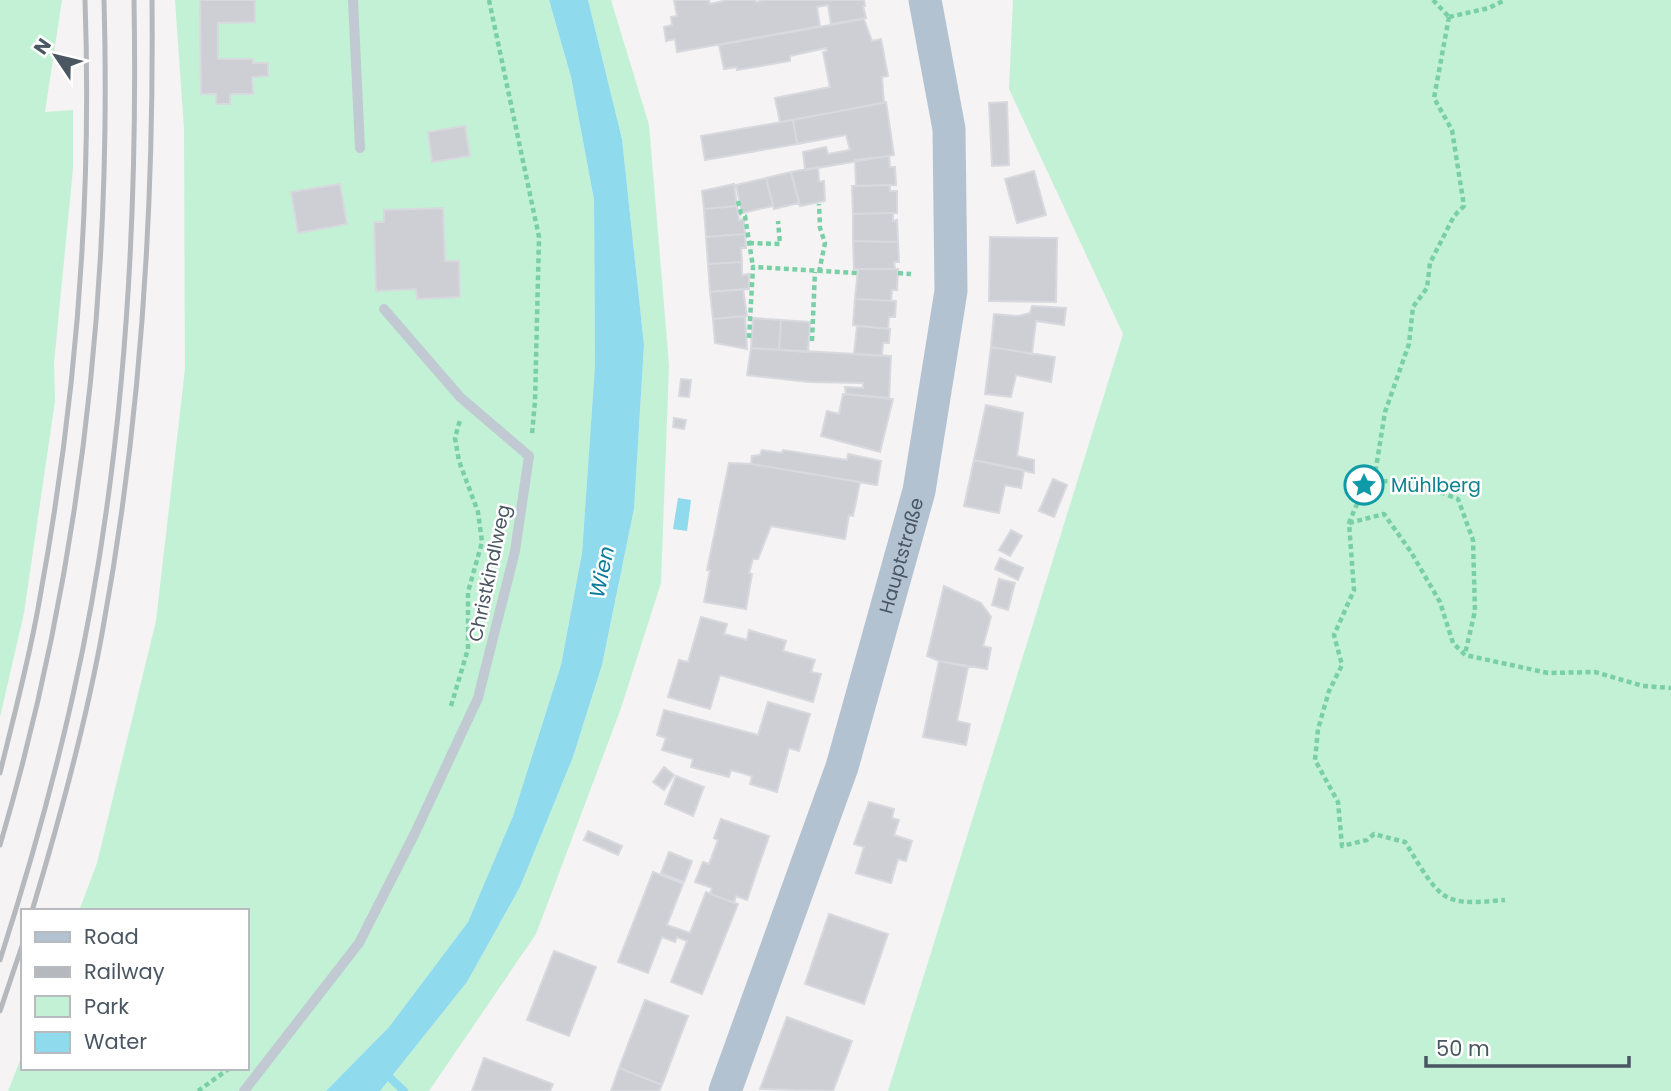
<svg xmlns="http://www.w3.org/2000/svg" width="1671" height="1091" font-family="Poppins,sans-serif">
<rect width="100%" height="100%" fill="#f5f3f3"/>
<!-- green -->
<path fill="#c3f1d5" d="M0 0H62L45 112 73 110V169L54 363 55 401 24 613 0 717Z
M175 0H549L571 77 594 200 595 365 582 553 561 665 513 816 468 922 389 1027 326 1091H8L23 1053V1068H247V911H79L97 863 156 621 185 369 184 129Z
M588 0H611L649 125 669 365 661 583 620 711 536 934 429 1091H380L467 982 520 887 573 757 602 665 634 509 644 345 622 139Z
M1013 0H1671V1091H888L1123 334 1009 89Z"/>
<!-- water -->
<path fill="#90daee" d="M549 0H588L622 139 644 345 634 509 602 665 573 757 520 887 467 982 380 1091H326L389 1027 468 922 513 816 561 665 582 553 595 365 594 200 571 77Z
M678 498 691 500 687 531 673 529Z"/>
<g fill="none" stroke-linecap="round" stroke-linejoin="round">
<!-- stream -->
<path stroke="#90daee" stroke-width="8" d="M383 1071 404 1091"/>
</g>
<!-- building -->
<path fill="#cdcfd5" stroke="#d7d9de" stroke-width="2" d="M200 0H255V22L218 23V59H253V63H268V76L252 77 253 94H230V104H216V94H201Z
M674 0H709L710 4 727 0H755L756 2 764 0H864L865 6H863L866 18 831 24 828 5 817 7 820 26 677 52 675 39 666 41 664 27 672 25 671 17 677 16Z
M864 19 872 41 881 39 888 76 882 77 884 103 780 122 775 98 830 87 823 52 827 51 826 48 790 56V61L737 70V67L724 69 719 45Z
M886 102 894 155 805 170 803 152 826 147 828 154 850 150 846 135 797 144 793 120Z
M1007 102 1009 165 992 166 989 103Z
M793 120 797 144 705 160 701 136Z
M465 126 470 156 432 162 428 132Z
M889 156 890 167H895L896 185 856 186 855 160Z
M818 167 819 182 824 181 825 201 800 206 791 172Z
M1034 171 1046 215 1017 223 1005 179Z
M791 172 799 203 774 209 766 178Z
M766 178 773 206 742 213 736 185Z
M340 184 347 224 298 233 291 192Z
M734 184 737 206 704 209 702 191Z
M890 185V191H897V213L853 214 852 186Z
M737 206 739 220 744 219 745 234 706 237 704 209Z
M443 208 445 261H459L460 297 417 299 416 289 376 291 374 222H384V210Z
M893 213V221L897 220 898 242 853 241V214Z
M745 234 746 248H741L742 262 708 264 706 237Z
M990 237 1057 238 1056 302 989 301Z
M853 241 898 242 899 262H894L895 269H854Z
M742 262V275L749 274V289L710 292 708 264Z
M858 269H898L897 290H892L891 301 855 299Z
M743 289 747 316 713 319 710 292Z
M855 299 896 301 895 317H889L888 329 853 325Z
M1032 306 1066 308 1064 325 1036 321 1032 354 991 347 994 314 1018 316 1030 313Z
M745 316 747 349 715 343 713 319Z
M753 318 781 320 779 350 751 348Z
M781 320 810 322 808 352 779 350Z
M857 326 890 329 889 343H883L882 356 854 354Z
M991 347 1055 357 1051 382 1016 375 1011 397 985 394Z
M751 348 891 356 889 398 846 394 845 387 863 388V383L809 382 747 375Z
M681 379 691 380 689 397 679 396Z
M843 394 893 399 880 452 821 436 827 411 839 414Z
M986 405 1023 413 1017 456 1034 460V473L974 460Z
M674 418 686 420 684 429 673 427Z
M762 450 782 453 783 450 847 460 848 454 881 461 877 485 751 464 752 456 760 455Z
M974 460 1024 470 1021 488 1005 485 999 513 964 506Z
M729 463 751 464 860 482 853 516 849 515 845 539 771 526 758 559H753L749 573 752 574 746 609 704 602 710 570H707Z
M1053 479 1067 485 1054 517 1039 511Z
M1011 530 1022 536 1010 556 999 550Z
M1000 558 1023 568 1018 580 995 569Z
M999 579 1015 583 1008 610 992 605Z
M944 586 981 603 991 617 983 646 991 648 987 669 939 661 927 656Z
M701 617 727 624 724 634 747 640 749 630 786 641 783 651 815 660 811 672 821 674 813 702 720 675 710 709 668 697 679 660 688 662Z
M939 661 968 667 957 721 970 724 966 745 923 737Z
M768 702 810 714 799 751 789 748 777 792 750 784 752 776 731 770 729 777 691 767 693 759 662 750 666 738 657 735 664 710 758 735Z
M664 767 674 775 664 790 653 782Z
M676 776 704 787 693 816 665 804Z
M869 802 894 809 892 818 899 820 894 835 912 841 906 861 898 859 891 883 856 873 864 847 854 844Z
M721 819 769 836 747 900 736 896 734 903 710 894 712 888 695 882 703 862 709 864 718 840 714 838Z
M588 831 622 846 618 855 584 840Z
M669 852 692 861 684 882 661 873Z
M653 872 683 884 667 925 690 933 706 892 738 904 702 994 671 982 687 941 677 937 675 942 662 937 648 973 618 962Z
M829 914 888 934 864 1004 805 984Z
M554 951 596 967 569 1036 527 1020Z
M645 1000 688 1016 662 1085 619 1068Z
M787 1017 852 1041 833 1091 760 1089Z
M484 1058 553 1084 550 1091H472Z
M619 1068 662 1085 659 1091H611Z"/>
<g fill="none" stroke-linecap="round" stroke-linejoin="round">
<!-- path -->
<path stroke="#7ad0a6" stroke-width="4.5" stroke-dasharray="5 3.5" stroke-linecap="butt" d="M489 0 539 237 535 401 532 434
M1433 0 1449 17
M1449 17 1434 98 1452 130 1464 206 1454 216 1430 263 1427 288 1413 307 1409 344 1385 412 1374 480 1356 506 1349 523 1354 590 1334 635 1342 665 1329 691 1318 729 1315 760 1338 802 1342 846 1367 840 1374 834 1405 842C1415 857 1432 891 1449 898 1465 905 1488 901 1505 900
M1449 17 1489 8 1505 0
M738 201 741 213 745 216 753 267
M749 243 780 244 778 221
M819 272 825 243 820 228 819 204
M898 273 911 274
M749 338 753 267 858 273
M812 341 815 272
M1374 480 1422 485 1458 499 1473 540 1475 611 1465 654
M1349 523 1384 514 1411 552 1440 602 1453 643 1465 655 1548 673 1595 672 1643 686 1671 688
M451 706 468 649V592L482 542 478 512 459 461 455 438 460 420
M198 1091 230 1068"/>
<!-- service -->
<path stroke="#c1cad2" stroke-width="10" d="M353 0 360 148
M244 1091 359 943 415 833 478 698 515 551 529 456 460 397 384 309"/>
<!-- primary -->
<path stroke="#b3c2d1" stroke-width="33" id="s1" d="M725 1091 842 767 919 491 951 291 949 129 925 0"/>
<!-- rail -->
<path stroke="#b5b8bd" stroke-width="5" d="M0 773C14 715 30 657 40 597 76 401 92 200 85 0
M0 845C81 571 112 285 104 0
M32 911C60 818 86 724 103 628 141 421 154 210 152 0
M0 960C28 873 53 785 73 695 124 469 138 231 134 0
M0 1011 23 943"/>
</g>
<!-- icons -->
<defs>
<g id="sight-ring" transform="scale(2.0125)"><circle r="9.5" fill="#fff" stroke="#0f9aa8" stroke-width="1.5"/><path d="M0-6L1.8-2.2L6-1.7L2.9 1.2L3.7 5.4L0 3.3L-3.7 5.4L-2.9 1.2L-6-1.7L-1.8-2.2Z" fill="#0f9aa8"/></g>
</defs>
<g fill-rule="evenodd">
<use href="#sight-ring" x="1364" y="485"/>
</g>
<g text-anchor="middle" stroke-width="5" stroke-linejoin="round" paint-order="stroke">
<!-- culture labels -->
<g font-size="19" fill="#0d838f" stroke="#fff" text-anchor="start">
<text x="1391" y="492">Mühlberg</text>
</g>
<!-- street labels -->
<g font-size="19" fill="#4a5661" stroke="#fff">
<text dy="7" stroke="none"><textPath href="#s1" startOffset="564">Hauptstraße</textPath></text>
<text transform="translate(489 573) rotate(-78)" y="7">Christkindlweg</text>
</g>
<!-- water labels -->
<g font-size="21" font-style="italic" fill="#0c7c9b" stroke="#fff">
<text transform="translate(602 572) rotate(-78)" y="7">Wien</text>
</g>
</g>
<!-- legend -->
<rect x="21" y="909" width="228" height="161" fill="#ffffff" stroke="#b7bbc0" stroke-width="2"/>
<rect x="35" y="932" width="35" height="10" fill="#b3c2d1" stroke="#b7bbc0" stroke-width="2"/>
<text x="84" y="944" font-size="21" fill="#4a5661">Road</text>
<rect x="35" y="967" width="35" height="10" fill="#b5b8bd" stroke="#b7bbc0" stroke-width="2"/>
<text x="84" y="979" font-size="21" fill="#4a5661">Railway</text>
<rect x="35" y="996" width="35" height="21" fill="#c3f1d5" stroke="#b7bbc0" stroke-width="2"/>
<text x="84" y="1014" font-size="21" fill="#4a5661">Park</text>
<rect x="35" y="1032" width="35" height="21" fill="#90daee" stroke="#b7bbc0" stroke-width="2"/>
<text x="84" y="1049" font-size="21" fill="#4a5661">Water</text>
<!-- north arrow -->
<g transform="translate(56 56) rotate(305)" stroke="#ffffff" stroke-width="5" paint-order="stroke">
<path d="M0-5L12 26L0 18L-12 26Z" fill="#4a5661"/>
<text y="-10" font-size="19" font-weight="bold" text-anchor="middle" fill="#4a5661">N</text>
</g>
<!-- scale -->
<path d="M1426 1056v10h203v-10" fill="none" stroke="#4a5661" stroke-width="3.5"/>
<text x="1436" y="1056" font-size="21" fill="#4a5661" stroke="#ffffff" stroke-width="5" paint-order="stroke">50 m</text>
</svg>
